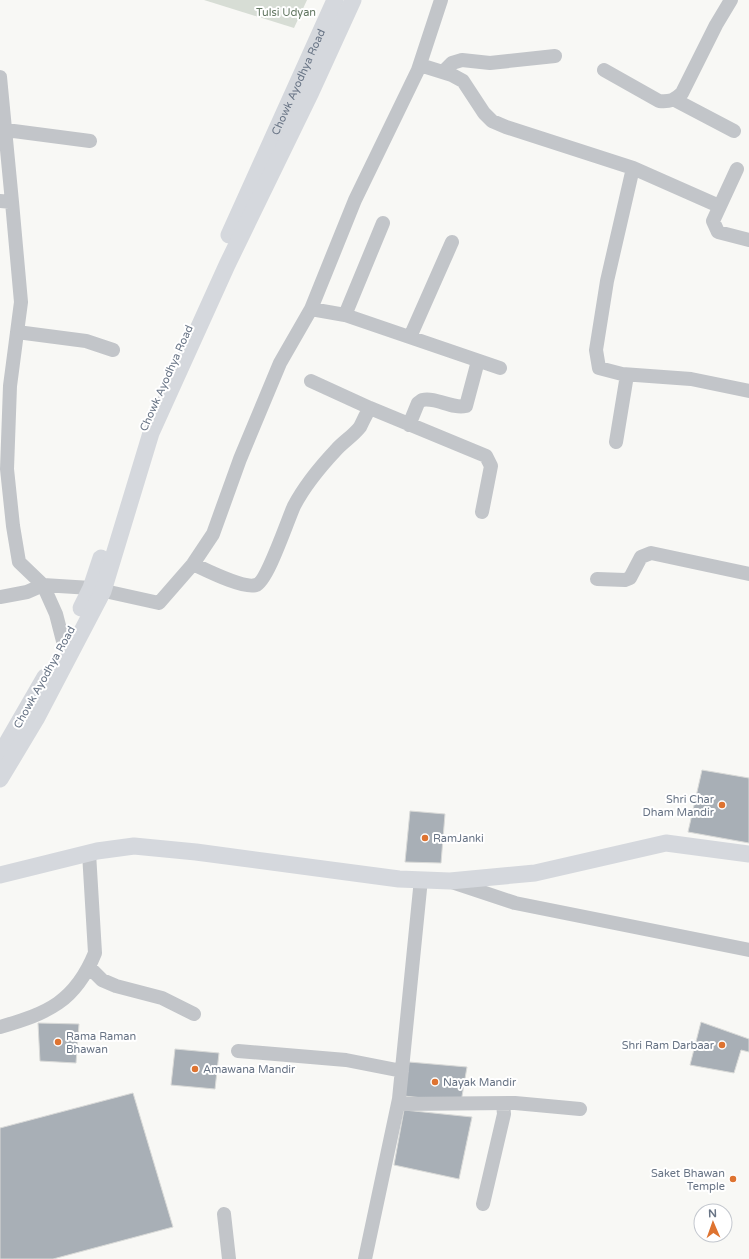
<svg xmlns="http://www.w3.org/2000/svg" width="749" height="1259" font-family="'Varela Round',sans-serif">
<rect width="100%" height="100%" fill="#f8f8f5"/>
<!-- green -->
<path fill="#d7ddd5" d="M204 0H307L294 28Z"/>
<!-- building -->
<path fill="#a8afb6" stroke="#d9dad8" d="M702 770 749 778V843L688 832Z
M410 811 445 814 441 863 405 862Z
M701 1022 749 1039V1052L741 1050 734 1073 690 1065Z
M38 1023 79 1024 76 1063 40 1061Z
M175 1049 219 1053 215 1089 171 1085Z
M409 1062 467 1067 461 1102 404 1096Z
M133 1093 173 1227 53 1259H0V1128Z
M404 1110 472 1117 459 1179 394 1165Z"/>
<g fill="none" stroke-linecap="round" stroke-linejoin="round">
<!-- minor -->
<path stroke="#c2c5c9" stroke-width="14" d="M420 65 452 75 463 81 484 113 492 121 506 127 633 168 719 206
M604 70 659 101C670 102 675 100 682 93L716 25 731 0
M443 72 452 63 462 60 490 63 555 56
M0 77 12 202
M675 100 734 131
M6 130 90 141
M633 168 607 281 596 350 599 368 622 374 691 379 749 391
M737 169 713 221 718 232 749 240
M0 201 12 202 21 302 10 386 7 469 13 526 19 562 43 585 56 614 64 645
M311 309 345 315 500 368
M345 315 383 223
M17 332 86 341 113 350
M410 337 452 242
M311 381 370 408 486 456 491 466 482 512
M409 425 418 403 422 400C437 397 451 409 466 406L478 361
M616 442 627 375
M193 564C206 570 243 589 256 585 267 582 288 519 294 506 305 485 320 467 336 450 343 442 353 436 360 427 363 421 366 414 370 408
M597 579 625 580 630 578 641 557 651 553 749 574
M0 597 27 592 43 585 91 588 159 603 193 564 213 534 240 459 280 363 311 309 355 200 418 70 441 0
M452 882 515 903 749 950
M89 967 102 980 116 986 162 998 194 1014
M0 1027C48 1013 75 1002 95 953L89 853
M238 1051 346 1060 402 1071
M398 1104 515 1103 580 1109
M483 1204 504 1114 503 1104
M224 1214 229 1259
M365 1259 399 1099 421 879"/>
<!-- major -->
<g stroke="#d5d8dd" stroke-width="17">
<path id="s1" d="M229 235 335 0"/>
<path d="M81 608 91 588 101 558"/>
<path d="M0 755 45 677"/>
<path d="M0 779 36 719 103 591 151 433 227 265 311 92 353 0"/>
<path d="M0 875 97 851 134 846 196 852 399 879 450 881 535 873 666 843 749 854"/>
</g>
</g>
<!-- markers -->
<g fill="#de7330" stroke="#fff" stroke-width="1.5">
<circle cx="722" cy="805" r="4"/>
<circle cx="425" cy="838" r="4"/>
<circle cx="58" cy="1042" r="4"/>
<circle cx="722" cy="1045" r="4"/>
<circle cx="195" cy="1069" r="4"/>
<circle cx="435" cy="1082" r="4"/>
<circle cx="733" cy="1179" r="4"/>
</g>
<g text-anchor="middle" stroke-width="4" stroke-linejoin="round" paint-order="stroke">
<!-- park labels -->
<g font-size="11" fill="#647863" stroke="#fff">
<text x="286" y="16">Tulsi Udyan</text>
</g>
<!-- street labels -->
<g font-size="11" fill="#687485" stroke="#fff">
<text dy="4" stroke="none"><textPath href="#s1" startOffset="168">Chowk Ayodhya Road</textPath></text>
<text transform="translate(166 378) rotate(-66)" y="4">Chowk Ayodhya Road</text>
<text transform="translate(44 677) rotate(-61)" y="4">Chowk Ayodhya Road</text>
</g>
<!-- poi labels -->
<g font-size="11" fill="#687485" stroke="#fff" text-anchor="start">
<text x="714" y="803" text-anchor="end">Shri Char<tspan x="714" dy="13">Dham Mandir</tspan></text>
<text x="433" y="842">RamJanki</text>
<text x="66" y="1040">Rama Raman<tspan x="66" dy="13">Bhawan</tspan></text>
<text x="714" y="1049" text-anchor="end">Shri Ram Darbaar</text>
<text x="203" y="1073">Amawana Mandir</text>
<text x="443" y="1086">Nayak Mandir</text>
<text x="725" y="1177" text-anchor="end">Saket Bhawan<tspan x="725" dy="13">Temple</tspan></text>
</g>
</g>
<!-- north arrow -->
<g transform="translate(713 1223) rotate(358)"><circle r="19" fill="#ffffff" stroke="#c3c7ce"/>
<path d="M0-3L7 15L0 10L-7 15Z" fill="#de7330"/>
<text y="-6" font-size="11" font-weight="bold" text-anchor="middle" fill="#687485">N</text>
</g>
</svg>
